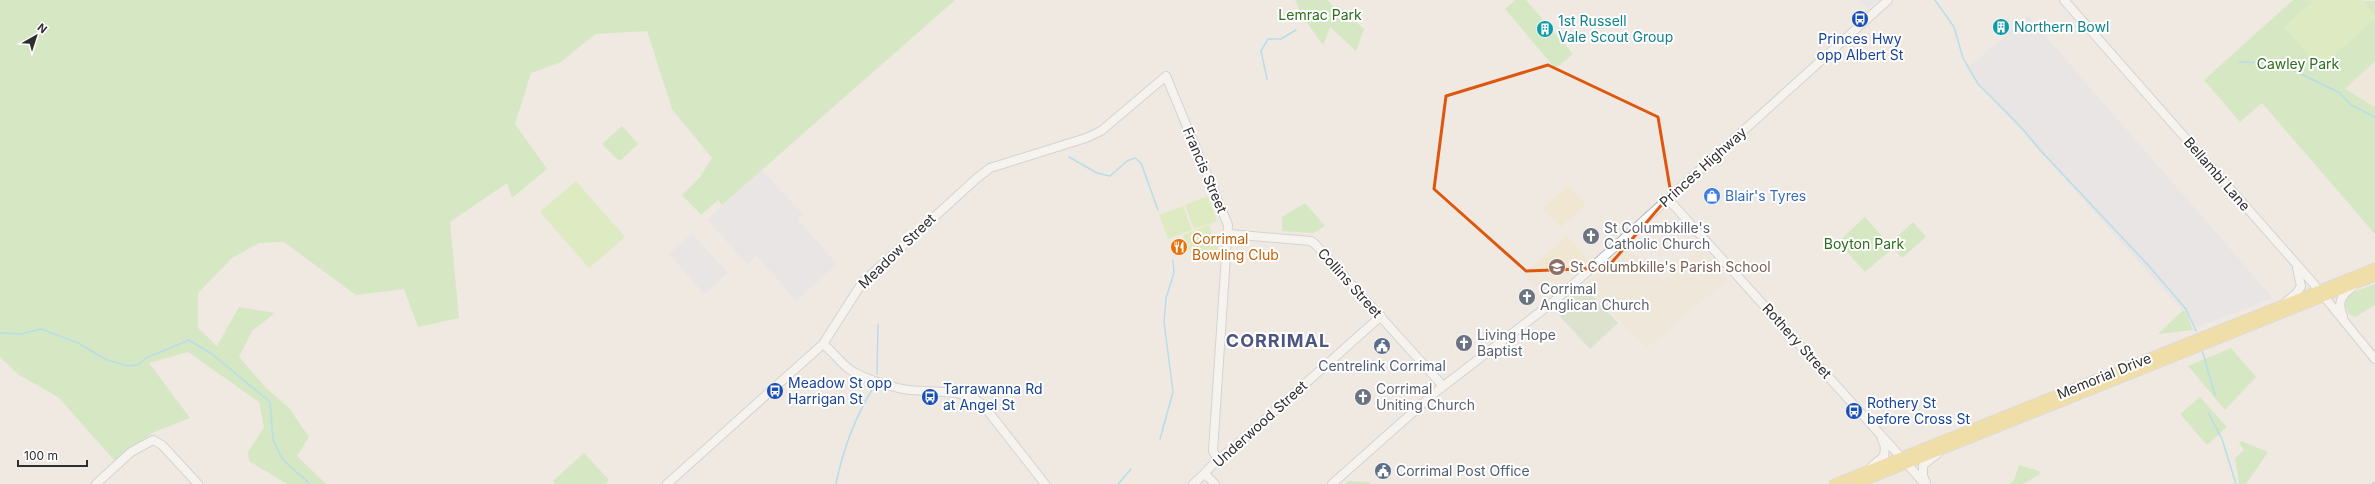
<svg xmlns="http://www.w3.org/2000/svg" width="2375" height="484" font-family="Inter,sans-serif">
<rect width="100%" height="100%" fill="#efe9e1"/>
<!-- industrial -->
<path fill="#e3e1e8" d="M1859 0H1877L1867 9Z
M2028 16 2273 298 2197 327 1966 69Z
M762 170 803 214 798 219 837 264 796 301 757 256 747 265 707 219Z
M692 233 728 273 706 293H703L669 254Z"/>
<!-- education -->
<path fill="#f0e6d1" d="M2375 61V107L2345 89Z
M1568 186 1586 205 1561 227 1543 208Z
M1567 236 1589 261 1547 298 1524 274Z
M1627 246 1662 281 1702 246 1720 267 1727 280 1647 349 1584 284Z"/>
<!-- green -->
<path fill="#b6e59e" d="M0 0H955L722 205 718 200 701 215 682 195 700 177 712 158 672 109 647 31 595 34 561 62 531 73 515 124 547 169 512 198 507 183 450 222 459 318 418 327 404 289 356 295 284 242 259 243 232 258 198 293V328L217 346 239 307 275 313 252 331 239 357 266 388 289 408 309 437 297 456 326 484H287L249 461 248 452 264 427 259 402 188 352 149 363 190 418 152 433 115 461 58 397 19 375 0 357Z
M1295 0H1327L1336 9 1337 5 1364 29 1356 51 1330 27 1323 45 1302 16Z
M1515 0H1526L1573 54 1557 67H1554L1505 9Z
M2293 0 2375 1V61L2345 89 2375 107V234L2262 103 2240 122 2204 80Z
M622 126 638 144 621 160 617 159 602 144Z
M1305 203 1325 226 1313 233 1282 231V217Z
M1865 217 1889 244 1913 222 1926 237 1902 258 1893 248 1865 272 1838 242Z
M2375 284V305L2355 317C2350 315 2349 314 2346 309 2337 295 2366 288 2375 284Z
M2182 311H2186L2193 330 2158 334Z
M2231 348 2256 377 2225 410 2188 366Z
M2200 397 2227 427 2207 445 2180 414Z
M2241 441 2268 452 2246 484H2239L2235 458 2244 450 2239 443Z
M584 453 609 480 605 484H556L553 481Z
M2019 465 2039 471 2040 474 2023 484H2010L2014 480Z
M1349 481 1369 482 1371 484H1345Z"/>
<!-- cemetery -->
<path fill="#c8d9b8" d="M1583 286 1618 323 1590 349 1556 312Z"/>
<!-- pitch -->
<path fill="#c9ec9a" d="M2314 0H2362L2375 16V19L2320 68 2284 27Z
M576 181 625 237 589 268 540 212Z
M1208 196 1217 221 1194 229 1185 205Z
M1183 206 1192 230 1168 239 1159 215Z
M1209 225 1218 249 1193 259 1183 235Z"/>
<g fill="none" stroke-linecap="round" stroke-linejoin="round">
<!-- stream -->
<path stroke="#75cff0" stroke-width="1.5" d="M1935 0 1954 27 1963 58 1978 84 2020 126 2041 151 2148 265 2186 309 2196 331
M2239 62 2270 63 2289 68 2340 93 2351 105 2375 117
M1267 79 1261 51 1268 39H1281L1296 30
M1069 157 1097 173 1110 176 1127 161 1135 158 1141 163 1158 210
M0 333 21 334 41 329 78 343 107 360 128 366 138 365 146 358 189 340 212 354 270 402 273 440 283 460 310 484
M2202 350 2215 395
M877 374 878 324
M2208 412 2222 439 2236 484
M1160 439 1173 392 1164 322 1166 298 1174 273 1173 260
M836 484C843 449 854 419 873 388
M1118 484 1131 469"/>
<!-- secondary casing -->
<g stroke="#b4b7c1" stroke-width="10">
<path id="secondary" d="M2064 0 2313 283 2375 359
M1668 199 1925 484
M1229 234 1311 241 1315 244 1443 386
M2287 301 2297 293 2301 286 2297 268
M2343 316C2337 303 2341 295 2353 287
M823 344C832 351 840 362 849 369 862 378 883 384 898 388 925 395 963 385 984 406L1045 484
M1872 466 1884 456 1885 447 1882 439
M1205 474 1215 484
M1926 483 1923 476V465L1937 454
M96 484 131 452 153 440 162 445 198 484
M667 484 823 344 862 283 977 178 990 168 1086 138 1101 131 1166 76 1228 225 1213 451 1217 458
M1193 484C1208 472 1214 460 1231 450L1381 316
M1332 484 1437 391 1557 299 1888 0"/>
</g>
<!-- primary casing -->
<g stroke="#c9c9c9" stroke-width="11">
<path id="primary" d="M1834 484 2375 268
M1856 484 2375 276"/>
</g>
<!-- secondary -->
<use href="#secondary" stroke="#fff" stroke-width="8"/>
<!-- primary -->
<use href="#primary" stroke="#f2d163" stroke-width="9"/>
<!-- rail -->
<path stroke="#a3a6b8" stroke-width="1.5" d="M2372 484 2375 482"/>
</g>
<!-- marked area -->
<path d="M0 0H2375V484H0ZM1548 65 1658 117 1671 194 1607 268 1526 271 1434 189 1446 96Z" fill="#efe9e1" fill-opacity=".55" fill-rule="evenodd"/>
<path fill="none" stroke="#df570e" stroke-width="3" stroke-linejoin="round" d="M1548 65 1658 117 1671 194 1607 268 1526 271 1434 189 1446 96Z"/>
<!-- icons -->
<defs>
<g id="bus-disc" transform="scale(0.9)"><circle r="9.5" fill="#1a4fb4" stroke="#fff"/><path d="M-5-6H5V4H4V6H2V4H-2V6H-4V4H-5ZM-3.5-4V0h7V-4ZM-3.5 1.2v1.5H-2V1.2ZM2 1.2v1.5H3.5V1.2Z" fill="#fff"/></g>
<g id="building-disc" transform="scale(0.9)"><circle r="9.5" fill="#0f9aa8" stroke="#fff"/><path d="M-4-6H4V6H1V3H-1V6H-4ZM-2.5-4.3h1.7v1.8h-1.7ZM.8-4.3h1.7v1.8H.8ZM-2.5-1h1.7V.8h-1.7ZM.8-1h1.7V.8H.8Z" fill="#fff"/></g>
<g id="shop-disc" transform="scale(0.9)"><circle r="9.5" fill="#3f7fe0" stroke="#fff"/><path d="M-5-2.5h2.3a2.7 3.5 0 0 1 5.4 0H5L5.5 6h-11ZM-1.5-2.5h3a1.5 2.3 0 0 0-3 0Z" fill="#fff"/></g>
<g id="church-disc" transform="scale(0.9)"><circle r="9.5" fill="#6b7280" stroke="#fff"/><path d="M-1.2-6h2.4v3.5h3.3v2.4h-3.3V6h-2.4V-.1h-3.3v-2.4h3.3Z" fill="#fff"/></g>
<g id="restaurant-disc" transform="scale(0.9)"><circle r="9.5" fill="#e8710a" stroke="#fff"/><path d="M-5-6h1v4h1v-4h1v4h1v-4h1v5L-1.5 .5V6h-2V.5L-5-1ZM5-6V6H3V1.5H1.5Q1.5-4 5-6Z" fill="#fff"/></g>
<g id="school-disc" transform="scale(0.9)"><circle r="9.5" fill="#8d6e63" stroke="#fff"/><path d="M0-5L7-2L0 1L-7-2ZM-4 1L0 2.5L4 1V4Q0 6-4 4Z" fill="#fff"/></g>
<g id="civic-disc" transform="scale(0.9)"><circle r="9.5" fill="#5c6f8a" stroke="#fff"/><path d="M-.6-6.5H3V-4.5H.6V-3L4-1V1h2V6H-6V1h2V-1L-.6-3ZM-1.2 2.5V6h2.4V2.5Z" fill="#fff"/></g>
</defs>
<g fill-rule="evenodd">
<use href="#bus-disc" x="1860" y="19"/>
<use href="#building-disc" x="2001" y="27"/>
<use href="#building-disc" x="1545" y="29"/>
<use href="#shop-disc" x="1712" y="196"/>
<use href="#church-disc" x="1591" y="236"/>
<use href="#restaurant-disc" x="1179" y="247"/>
<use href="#school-disc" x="1557" y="267"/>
<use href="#church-disc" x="1527" y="297"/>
<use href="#church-disc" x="1464" y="343"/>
<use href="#civic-disc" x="1382" y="346"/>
<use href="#bus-disc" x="775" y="391"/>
<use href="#bus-disc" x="930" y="397"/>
<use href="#church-disc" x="1363" y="397"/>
<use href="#bus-disc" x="1854" y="411"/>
<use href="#civic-disc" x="1383" y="471"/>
</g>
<g text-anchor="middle" stroke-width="4" stroke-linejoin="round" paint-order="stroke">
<!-- park labels -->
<g font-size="14" fill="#2c6e1b" stroke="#fff">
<text x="1320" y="20">Lemrac Park</text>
<text x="2298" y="69">Cawley Park</text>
<text x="1864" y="249">Boyton Park</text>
</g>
<!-- culture labels -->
<g font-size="14" fill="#0d838f" stroke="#fff" text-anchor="start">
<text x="1558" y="26">1st Russell<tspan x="1558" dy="16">Vale Scout Group</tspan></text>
<text x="2014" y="32">Northern Bowl</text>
</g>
<!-- transit labels -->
<g font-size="14" fill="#164399" stroke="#fff" text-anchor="start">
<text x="1860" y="44" text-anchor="middle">Princes Hwy<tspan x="1860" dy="16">opp Albert St</tspan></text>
<text x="788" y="388">Meadow St opp<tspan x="788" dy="16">Harrigan St</tspan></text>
<text x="943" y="394">Tarrawanna Rd<tspan x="943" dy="16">at Angel St</tspan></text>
<text x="1867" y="408">Rothery St<tspan x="1867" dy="16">before Cross St</tspan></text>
</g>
<!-- street labels -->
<g font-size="14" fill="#2e2e2e" stroke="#fff">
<text transform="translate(1703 167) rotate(-42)" y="5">Princes Highway</text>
<text transform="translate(1205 170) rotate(67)" y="5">Francis Street</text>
<text transform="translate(2217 174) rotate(49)" y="5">Bellambi Lane</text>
<text transform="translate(897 251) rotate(-44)" y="5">Meadow Street</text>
<text transform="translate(1350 283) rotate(48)" y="5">Collins Street</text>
<text transform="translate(1797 341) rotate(48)" y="5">Rothery Street</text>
<text transform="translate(2104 376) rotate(-22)" y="5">Memorial Drive</text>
<text transform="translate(1260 424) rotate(-42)" y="5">Underwood Street</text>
</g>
<!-- shop labels -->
<g font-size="14" fill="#366cbe" stroke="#fff" text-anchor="start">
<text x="1725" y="201">Blair's Tyres</text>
</g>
<!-- worship labels -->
<g font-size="14" fill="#5b616d" stroke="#fff" text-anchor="start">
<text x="1604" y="233">St Columbkille's<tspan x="1604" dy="16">Catholic Church</tspan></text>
<text x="1540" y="294">Corrimal<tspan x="1540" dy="16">Anglican Church</tspan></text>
<text x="1477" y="340">Living Hope<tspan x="1477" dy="16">Baptist</tspan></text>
<text x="1376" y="394">Corrimal<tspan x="1376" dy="16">Uniting Church</tspan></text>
</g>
<!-- food labels -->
<g font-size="14" fill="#c56008" stroke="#fff" text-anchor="start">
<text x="1192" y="244">Corrimal<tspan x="1192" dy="16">Bowling Club</tspan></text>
</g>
<!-- education labels -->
<g font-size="14" fill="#785e54" stroke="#fff" text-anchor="start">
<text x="1570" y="272">St Columbkille's Parish School</text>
</g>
<!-- service labels -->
<g font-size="14" fill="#4e5e75" stroke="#fff">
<text x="1382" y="371">Centrelink Corrimal</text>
<text x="1396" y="476" text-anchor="start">Corrimal Post Office</text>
</g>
<!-- district labels -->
<g font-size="18" font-weight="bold" letter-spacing="1" fill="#4d5680" stroke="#fff">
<text x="1278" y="347">CORRIMAL</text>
</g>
</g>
<!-- north arrow -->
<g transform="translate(36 36) rotate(39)" stroke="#ffffff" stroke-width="3" paint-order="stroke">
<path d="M0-3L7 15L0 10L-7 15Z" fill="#2e2e2e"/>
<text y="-6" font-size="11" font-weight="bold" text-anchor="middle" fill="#2e2e2e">N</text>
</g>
<!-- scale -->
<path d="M18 460v6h69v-6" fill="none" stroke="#2e2e2e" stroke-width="2"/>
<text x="24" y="460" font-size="12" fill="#2e2e2e" stroke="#ffffff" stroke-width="3" paint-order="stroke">100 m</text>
</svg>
